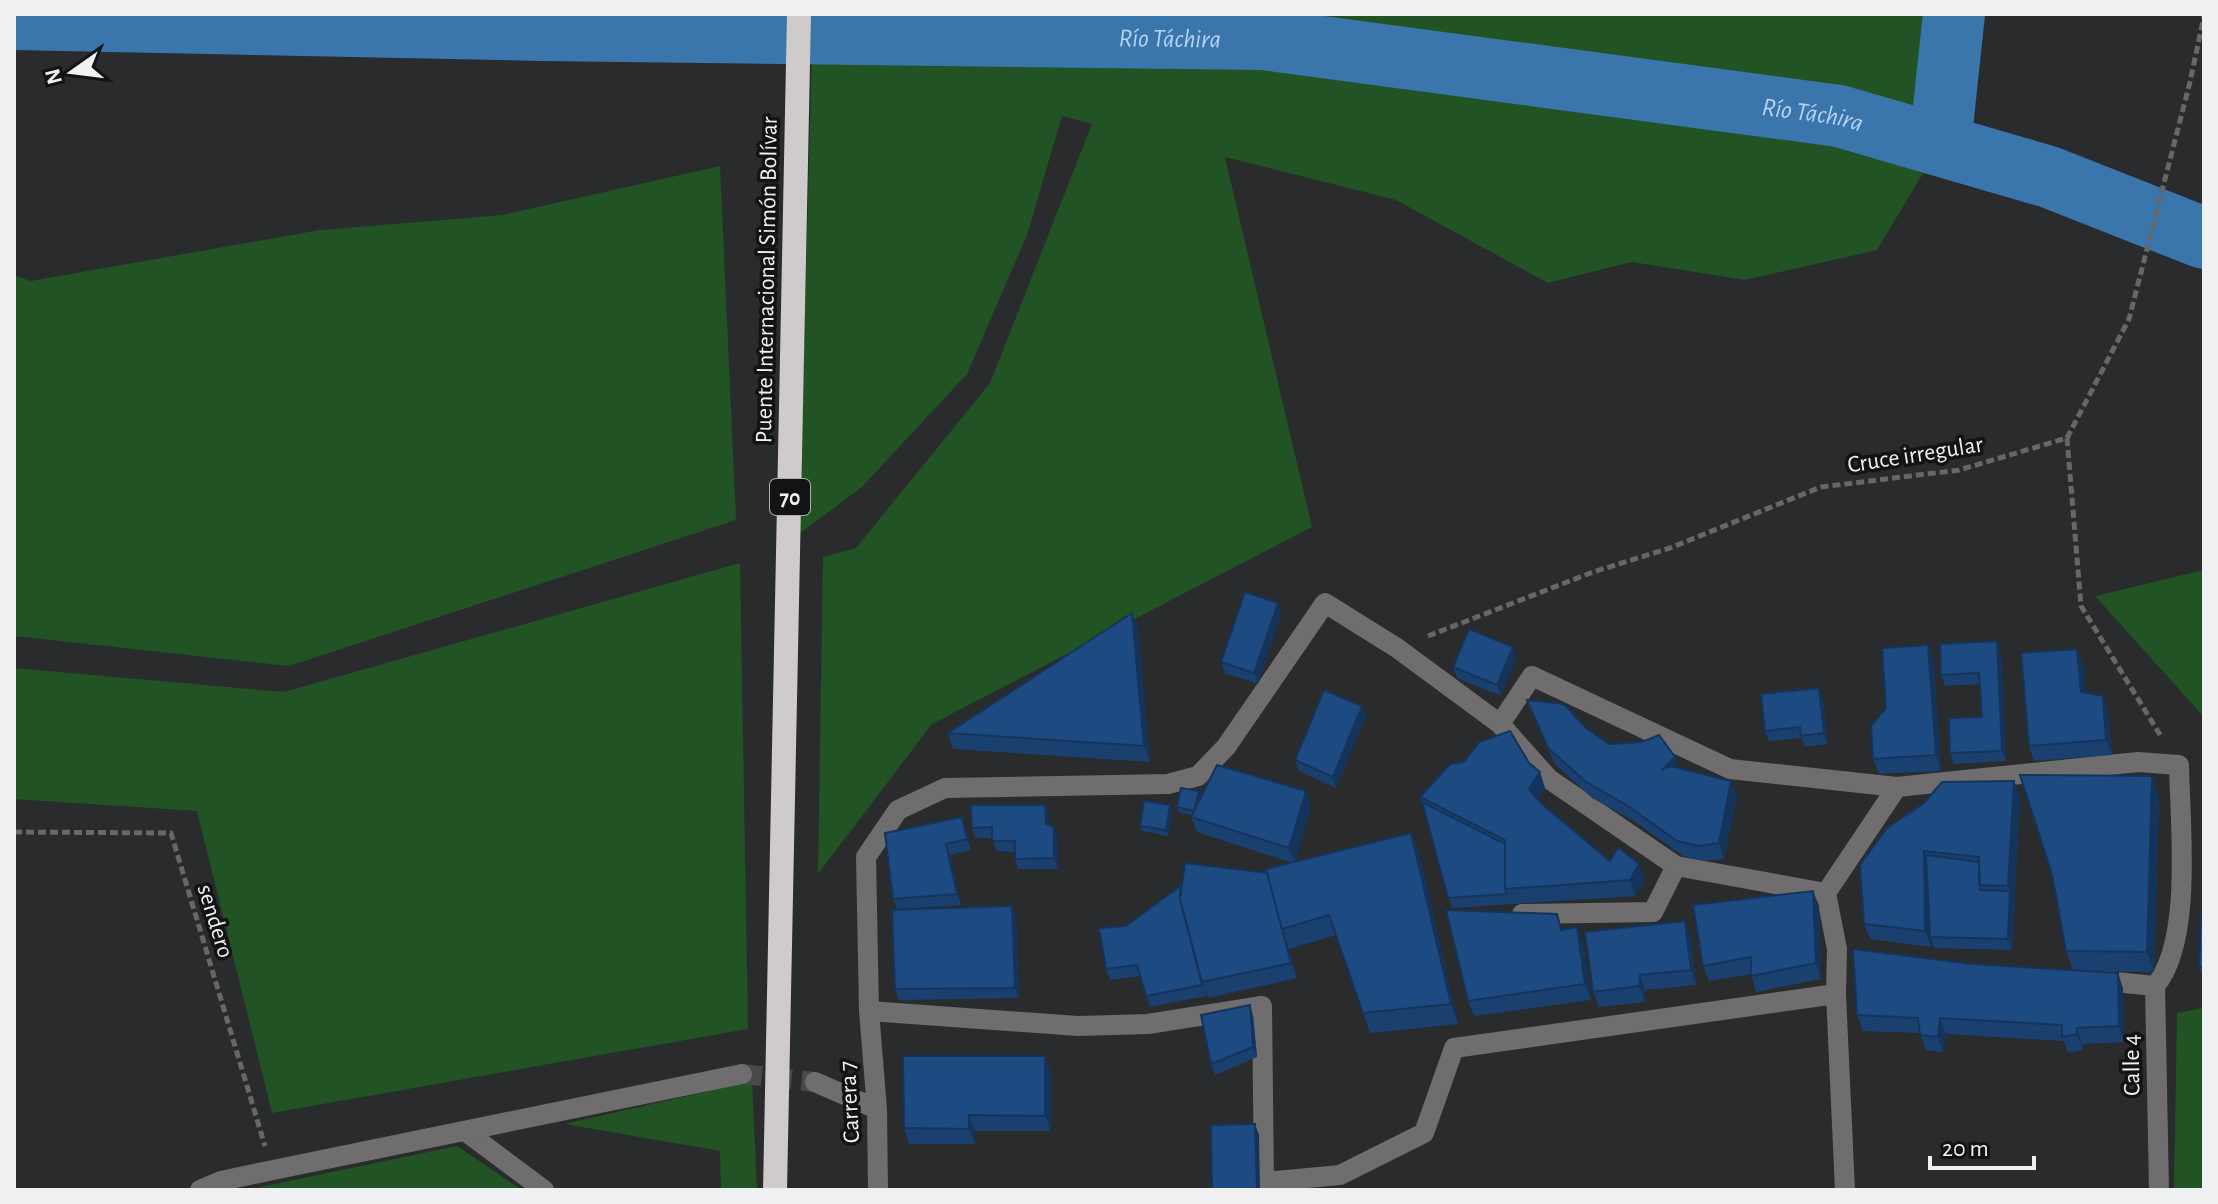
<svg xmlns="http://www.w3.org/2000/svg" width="2218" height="1204" font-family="'Alegreya Sans',sans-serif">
<rect width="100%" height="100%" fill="#292b2d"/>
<!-- green -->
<path fill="#215324" d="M219 14H408L353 37 264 36Z
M813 14H1955L1940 145 1877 250 1745 280 1632 262 1548 283 1396 200 1225 157 1312 527 932 724 818 874 823 557 856 548 990 383 1092 124 1062 116 1027 235 967 374 862 487 799 534Z
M720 166 736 520 289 666 14 636V275L31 281 320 230 502 215Z
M740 563 748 1029 272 1113 197 811 14 799V668L284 692Z
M2204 570V717L2095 596Z
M2204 1008V1190H2174L2177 1013Z
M752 1081 757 1190H721L720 1151 565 1124Z
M457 1146 522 1190H246Z"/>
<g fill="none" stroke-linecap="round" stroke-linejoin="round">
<!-- river -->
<g stroke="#3a75ab" stroke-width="62">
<path id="s1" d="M14 19 542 30 1263 39 1839 116 2049 177 2204 238"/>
<path d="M1940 145 1954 14"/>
</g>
<!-- street-tunnel -->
<path stroke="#47494b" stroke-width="20" stroke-dasharray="20 10" stroke-linecap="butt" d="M742 1074 815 1082"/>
<!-- path -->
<path stroke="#656769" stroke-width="5" stroke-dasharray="8 4" stroke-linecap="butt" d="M2067 438 2081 606 2162 738
M1428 636 1593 572 1670 548 1821 487 1959 470 2067 438 2129 319 2190 82 2204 16
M14 832 171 833 265 1146"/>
<!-- lane -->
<path stroke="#6f6d6d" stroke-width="20" d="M1522 914 1653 912 1676 866
M465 1131 544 1190"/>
<!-- street -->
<path stroke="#6f6d6d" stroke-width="20" d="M1500 724 1532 676 1730 769 1897 787 2138 762 2179 765C2180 823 2193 942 2155 986
M2095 980 2155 986
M2155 986 2159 1190
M869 1011 1078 1026 1148 1024 1262 1006 1264 1182 1340 1175 1424 1133 1454 1048 1836 994
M815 1082 877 1109
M200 1190 221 1181 273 1170 742 1074
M878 1190 877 1109 869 1011 866 857 898 810 945 788 1168 784 1198 776 1226 747 1325 603 1397 648 1500 724 1549 779 1676 866 1826 893
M1845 1190 1836 994 1837 949 1826 893 1897 787"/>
<!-- highway -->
<path stroke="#cfcbca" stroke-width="24" d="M775 1190 799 14"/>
</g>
<!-- wall -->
<path fill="#1a4070" d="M1278 603 1281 614 1258 684 1225 673 1221 662Z
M1132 613 1138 629 1150 762 953 749 948 733Z
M1997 641 2001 652 2006 761 1954 764 1950 753 1982 717 1980 684 1945 686 1941 675Z
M1928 645 1934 661 1941 771 1879 774 1873 759 1886 708Z
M2077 649 2083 664 2085 693 2108 711 2112 755 2034 761 2029 746Z
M1516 658 1501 696 1457 678 1453 667Z
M1823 699 1827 744 1805 747 1802 738 1769 741 1765 731Z
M1527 700 1586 728 1609 744 1675 757 1679 768 1731 781 1737 796 1724 859 1704 861 1683 856 1634 821 1592 798 1554 763Z
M1362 706 1366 716 1336 788 1299 771 1295 760Z
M1529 763 1545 788 1538 799 1542 804 1610 861 1645 880 1635 896 1452 908 1420 797Z
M2014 781 2020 797 2012 950 1934 948 1931 939V947L1870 939 1864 924 1860 865Z
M2159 796 2154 972 2092 971 2123 988 2124 1042 2082 1044 2083 1050 2068 1053 2064 1041 1946 1034 1943 1052 1926 1050 1920 1033 1863 1031 1857 1015 1972 964 2073 970 2066 951Z
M1200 797V799L1311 807 1295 862 1411 833 1419 853 1458 1024 1370 1033 1336 935 1289 949 1297 978 1208 998 1204 987 1206 996 1150 1007 1140 976 1110 980 1106 969 1126 926 1182 889 1267 873 1292 863 1197 832 1191 817 1192 815 1179 813 1177 807Z
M1045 805 1049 815V825L1058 838V869H1018L1015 859V852L996 851 992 838H975L972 828Z
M1170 805 1172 811 1168 836 1142 831 1140 826Z
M966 827 971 850 950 855 961 905 897 909 893 899 885 833Z
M1012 906 1016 917 1019 998 899 1000 895 989Z
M1819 906 1821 979 1756 992 1751 974 1709 981 1703 966Z
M2204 915V981L2199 967Z
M1563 930 1583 943 1591 1000 1474 1016 1468 1001Z
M1691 937 1696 985 1645 990V1002L1599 1007 1593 992Z
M1250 1005 1253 1016 1257 1057 1215 1075 1211 1064Z
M1051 1072V1131H975V1144H909L904 1128Z"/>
<!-- shaded-wall -->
<path fill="#15345b" d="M1278 603 1281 614 1258 684 1254 673Z
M1132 613 1138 629 1150 762 1144 746Z
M1997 641 2001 652 2006 761 2002 751Z
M1928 645 1934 661 1941 771 1936 755Z
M1513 647 1516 658 1501 696 1497 685Z
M2077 649 2083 664 2087 707 2081 692Z
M1819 688 1823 699 1827 744 1824 733Z
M2103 696 2108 711 2112 755 2106 740Z
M1362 706 1366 716 1336 788 1333 777Z
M1675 757 1680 772 1662 770Z
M1540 772 1545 788 1535 804 1529 789Z
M2152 776 2159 796 2154 972 2147 952Z
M1731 781 1737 796 1724 859 1719 843Z
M2014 781 2020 797 2012 950 2008 939 2010 891 2008 886Z
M1306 791 1311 807 1295 864 1289 848Z
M1045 805 1049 815V835L1046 824Z
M1170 805 1172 811 1168 836 1166 830Z
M962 817 966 827 971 850 967 839Z
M1054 827 1058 838V869L1054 858Z
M1411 833 1419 853 1458 1024 1451 1004Z
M946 844 950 855 961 905 957 894Z
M1924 851 1930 866 1931 947 1925 931Z
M1639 864 1645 880 1635 896 1630 880Z
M1813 891 1819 906 1821 979 1816 963Z
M1012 906 1016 917 1019 998 1015 988Z
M1685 921 1691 937 1696 985 1691 970Z
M1577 927 1583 943 1591 1000 1585 984Z
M1283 934 1289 949 1297 978 1291 963Z
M2118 973 2123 988 2124 1042 2119 1026Z
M1640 975 1645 990V1002L1639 986Z
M1250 1005 1253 1016 1257 1057 1253 1047Z
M1940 1018 1946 1034 1943 1052 1938 1037Z
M2077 1028 2082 1044 2083 1050 2077 1034Z
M1045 1056 1051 1072V1131L1045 1116Z
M969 1115 975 1131V1144L969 1129Z
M1255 1124 1259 1135 1260 1190H1257Z"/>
<!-- building -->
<path fill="#1e4a82" stroke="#15345b" stroke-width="2" d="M1245 592 1278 603 1254 673 1221 662Z
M1132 613 1144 746 948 733Z
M1469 629 1513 647 1497 685 1453 667Z
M1997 641 2002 751 1950 753 1949 718 1982 717 1979 673 1941 675 1940 644Z
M1928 645 1936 755 1873 759 1871 726 1886 708 1882 648Z
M2077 649 2081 692 2103 696 2106 740 2029 746 2021 653Z
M1819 688 1824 733 1801 736 1800 727 1765 731 1761 694Z
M1324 690 1362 706 1333 777 1295 760Z
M1527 700 1564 704 1586 728 1609 744 1642 742 1659 735 1675 757 1662 770 1670 766 1731 781 1719 843 1699 846 1677 841 1628 806 1586 782 1548 748Z
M1510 731 1529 763 1540 772 1529 789 1542 804 1610 861 1618 847 1639 864 1630 880 1505 889V840L1420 797 1450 764 1464 762 1479 742Z
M1217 765 1306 791 1289 848 1191 817Z
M2020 775 2152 776 2147 952 2066 951 2052 874Z
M2014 781 2008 886 1979 885V857L1924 851 1925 931 1864 924 1860 865 1887 828 1924 803 1942 782Z
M1181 788 1199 791 1194 811 1177 807Z
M1144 801 1170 805 1166 830 1140 826Z
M1422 802 1505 844V889L1507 894 1448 898Z
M971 805H1045L1046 824 1054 827V858L1015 859V841H992V827L972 828Z
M962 817 967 839 946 844 957 894 893 899 885 833Z
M1411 833 1451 1004 1363 1013 1329 915 1282 929 1266 869Z
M1926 855 1979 862 1980 890 2010 891 2008 939 1930 937Z
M1185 863 1267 873 1291 963 1202 982 1180 899Z
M1180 886V899L1202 985 1146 996 1137 965 1106 969 1099 928 1126 926Z
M1813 891 1816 963 1751 976V957L1703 966 1693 905Z
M1012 906 1015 988 895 989 892 910Z
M1446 910 1557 914 1561 930 1577 927 1585 984 1468 1001Z
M2201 915H2204V968L2199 967Z
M1685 921 1691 970 1640 975 1639 986 1593 992 1585 932Z
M1853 949 1972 964 2118 973 2119 1026 2077 1028V1034L2062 1037V1025L1940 1018 1938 1037 1920 1035 1918 1018 1857 1015Z
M1250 1005 1253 1047 1211 1064 1201 1015Z
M903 1056H1045V1116L969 1115V1129L904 1128Z
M1255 1124 1257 1190H1212L1211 1125Z"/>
<g text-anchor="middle" stroke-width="7" stroke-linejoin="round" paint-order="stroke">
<!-- shield labels -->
<rect fill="#121314" stroke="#adaeaf" stroke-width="2" x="770" y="479" width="40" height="36" rx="6"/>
<g font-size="22" font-weight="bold" fill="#eff0f2">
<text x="790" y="505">70</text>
</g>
<!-- street labels -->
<g font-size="24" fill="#eff0f2" stroke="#121314">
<text transform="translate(766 280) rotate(-89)" y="8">Puente Internacional Simón Bolívar</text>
<text transform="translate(1915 454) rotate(-9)" y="8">Cruce irregular</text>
<text transform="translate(216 921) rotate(73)" y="8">sendero</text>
<text transform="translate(2131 1065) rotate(-91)" y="8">Calle 4</text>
<text transform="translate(849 1102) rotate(-93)" y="8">Carrera 7</text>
</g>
<!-- water labels -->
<g font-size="26" font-style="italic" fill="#b6d4f3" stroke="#121314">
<text dy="9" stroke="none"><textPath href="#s1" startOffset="1156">Río Táchira</textPath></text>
<text dy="9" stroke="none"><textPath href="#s1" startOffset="1804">Río Táchira</textPath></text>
</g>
</g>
<!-- border -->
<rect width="2218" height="1204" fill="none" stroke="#eff0f2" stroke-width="32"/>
<!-- north arrow -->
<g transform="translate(72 72) rotate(256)" stroke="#121314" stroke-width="6" paint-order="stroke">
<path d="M0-6L14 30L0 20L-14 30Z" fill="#eff0f2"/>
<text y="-12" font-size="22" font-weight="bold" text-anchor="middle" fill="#eff0f2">N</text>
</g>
<!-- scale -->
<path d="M1930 1156v12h104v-12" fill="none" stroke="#eff0f2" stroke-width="4"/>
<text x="1942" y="1156" font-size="24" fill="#eff0f2" stroke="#121314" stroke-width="6" paint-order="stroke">20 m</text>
</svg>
